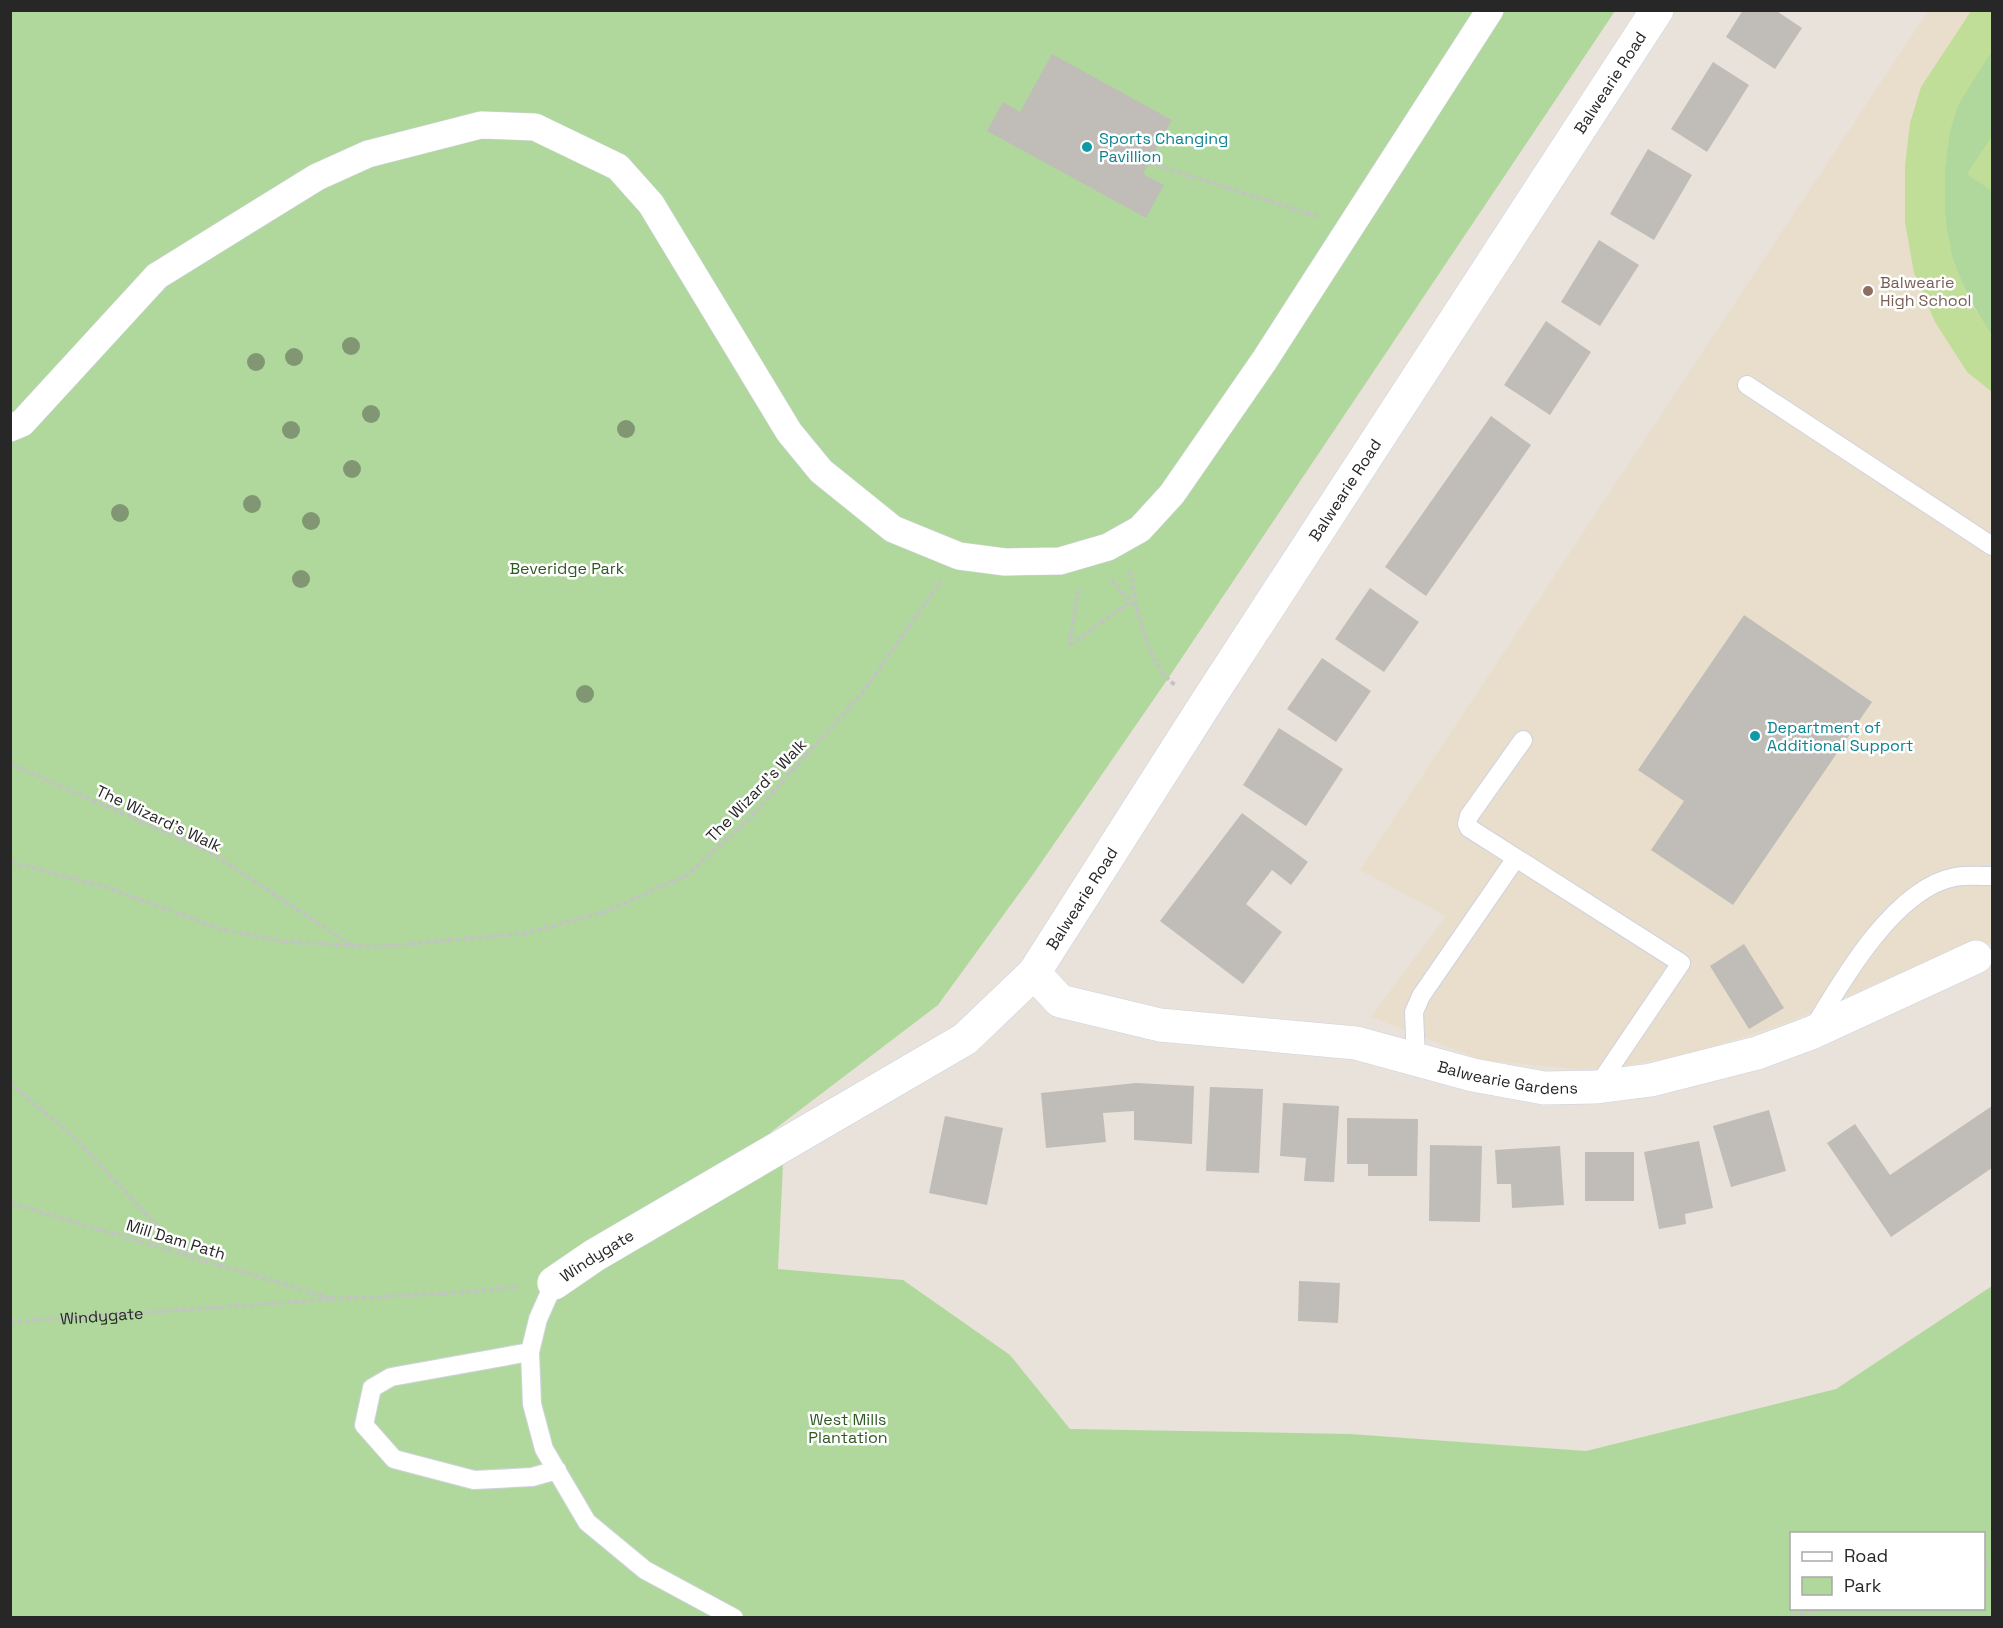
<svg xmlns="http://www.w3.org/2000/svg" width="2003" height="1628" font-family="'Space Grotesk',sans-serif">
<rect width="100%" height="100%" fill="#e8e2da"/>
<!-- education -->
<path fill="#e8decb" d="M1928 11H1992V944L1975 940 1789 1022 1692 1053 1596 1071 1482 1060 1371 1017 1446 916 1360 870Z"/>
<!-- green -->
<path fill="#b1d89c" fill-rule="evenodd" d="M11 11H1615L1167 680 1034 873 938 1005 771 1132 783 1164 778 1269 903 1280 1010 1355 1070 1429 1350 1434 1586 1451 1836 1389 1992 1286V1617H11ZM1792 1534H1984V1608H1792Z
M1992 50V336C1977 313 1964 290 1954 263 1940 225 1941 142 1958 105 1967 86 1981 68 1992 50Z"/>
<!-- pitch -->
<path fill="#c1de99" d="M1971 11H1992V50L1958 105 1950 131 1945 168V218L1953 261 1971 303 1992 336V392L1967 372 1935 322 1914 273 1905 222V166L1910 123 1921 87Z
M1992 136V191L1967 174Z"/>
<!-- building -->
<path fill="#c0bcb7" d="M1743 10H1775L1802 28 1775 69 1726 37Z
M1052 54 1172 120 1143 174 1164 185 1146 218 987 131 1003 102 1020 112Z
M1713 62 1749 85 1707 152 1671 129Z
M1648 149 1692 175 1654 240 1610 214Z
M1599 240 1639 265 1600 326 1561 302Z
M1546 321 1591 352 1550 415 1504 385Z
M1491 416 1531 445 1426 596 1385 567Z
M1370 588 1419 622 1384 672 1335 639Z
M1744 615 1872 702 1733 905 1651 850 1684 801 1638 770Z
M1322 658 1371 691 1336 742 1287 709Z
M1279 728 1343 769 1306 826 1243 785Z
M1242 813 1308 862 1291 885 1272 870 1246 904 1282 932 1243 984 1160 921Z
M1744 944 1784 1008 1749 1029 1710 966Z
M1136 1083 1194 1086 1192 1144 1134 1140V1111L1103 1113 1106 1142 1046 1148 1041 1093Z
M1210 1087 1263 1089 1259 1173 1206 1171Z
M1283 1103 1339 1106 1334 1182 1304 1181 1306 1158 1280 1156Z
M1992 1106V1168L1891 1237 1827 1143 1855 1124 1890 1175Z
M1769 1110 1786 1171 1731 1187 1713 1126Z
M945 1116 1003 1128 987 1205 929 1193Z
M1347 1118 1418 1119 1417 1176H1368V1164H1347Z
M1699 1141 1713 1208 1685 1214 1686 1224 1659 1229 1644 1152Z
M1430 1145 1482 1146 1480 1222 1429 1221Z
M1560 1146 1564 1205 1512 1208 1511 1184H1497L1495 1150Z
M1585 1152H1634V1201H1585Z
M1299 1281 1340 1283 1338 1323 1298 1321Z"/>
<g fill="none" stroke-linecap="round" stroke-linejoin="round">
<!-- service casing -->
<g stroke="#cfd2de" stroke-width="20">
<path id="service" d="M1747 385 1992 546
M1523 740 1469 816 1467 824 1469 828 1681 963 1597 1087
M1813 1029C1842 980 1895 888 1955 877 1967 875 1981 876 1992 876
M1416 1059 1414 1012 1421 996 1516 858
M554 1283 538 1319 530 1352 532 1404 544 1449 587 1522 645 1570 734 1618
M530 1352 391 1377 372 1388 364 1425 394 1459 474 1480 532 1477 557 1470"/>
</g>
<!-- pedestrian casing -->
<g stroke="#cfd2de" stroke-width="28">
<path id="pedestrian" d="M10 428 22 423 157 276 317 177 368 154 481 125 535 127 618 167 651 204 789 432 821 471 893 529 959 556 1005 562 1060 561 1108 547 1140 529 1172 494 1264 361 1490 10"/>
</g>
<!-- minor casing -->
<g stroke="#cfd2de" stroke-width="34">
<g id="minor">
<path id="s2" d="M1034 973 1060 1001 1160 1025 1356 1043 1473 1075 1544 1088 1597 1087 1651 1080 1757 1053 1811 1033 1976 957"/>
<path id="s3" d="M554 1283 595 1255 965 1039 1034 973 1206 703 1657 10"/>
</g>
</g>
<!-- path -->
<g stroke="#c3c3c3" stroke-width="4" stroke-dasharray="4.5 3" stroke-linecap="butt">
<path d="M1149 163 1320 217"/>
<path d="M1130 571C1136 605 1146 667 1177 686"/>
<path d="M1111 580 1137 607"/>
<path d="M1070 645 1131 601"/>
<path d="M1069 646 1079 587"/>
<path d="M10 764 210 852 351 945"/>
<path d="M10 862 103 886 224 930 289 942 377 947 526 933 605 912 687 875 746 822 863 692 941 581"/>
<path d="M10 1083 77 1140 157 1226 189 1255"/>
<path d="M10 1203 331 1298"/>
<path id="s1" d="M10 1322 334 1299 468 1292 520 1286"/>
<path d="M1984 1565 1992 1562"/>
<path d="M1785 1618 1820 1608"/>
</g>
<!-- service -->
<use href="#service" stroke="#fff" stroke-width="18"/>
<!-- pedestrian -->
<use href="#pedestrian" stroke="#fff" stroke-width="27"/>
<!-- minor -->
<use href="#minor" stroke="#fff" stroke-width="33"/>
</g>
<!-- trees -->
<g fill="#819774">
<circle cx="351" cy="346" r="9"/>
<circle cx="294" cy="357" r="9"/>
<circle cx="256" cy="362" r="9"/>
<circle cx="371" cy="414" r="9"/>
<circle cx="626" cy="429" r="9"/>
<circle cx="291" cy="430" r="9"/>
<circle cx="352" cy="469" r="9"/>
<circle cx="252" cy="504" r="9"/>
<circle cx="120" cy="513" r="9"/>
<circle cx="311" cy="521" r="9"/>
<circle cx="301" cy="579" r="9"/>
<circle cx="585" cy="694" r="9"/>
</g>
<!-- markers -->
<g fill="#0f9aa8" stroke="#fff" stroke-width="2">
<circle cx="1087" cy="147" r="6"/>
<circle cx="1755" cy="736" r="6"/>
</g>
<circle fill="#8d6e63" stroke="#fff" stroke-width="2" cx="1868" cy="291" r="6"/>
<g text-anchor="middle" stroke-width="5" stroke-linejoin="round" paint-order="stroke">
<!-- street labels -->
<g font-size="16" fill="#272727" stroke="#fff">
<text dy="6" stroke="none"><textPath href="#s3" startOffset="1634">Balwearie Road</textPath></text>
<text dy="6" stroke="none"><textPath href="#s3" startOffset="1148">Balwearie Road</textPath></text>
<text transform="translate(756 790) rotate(-46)" y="6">The Wizard's Walk</text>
<text transform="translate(159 818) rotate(25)" y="6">The Wizard's Walk</text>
<text dy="6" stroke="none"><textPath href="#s3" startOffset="662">Balwearie Road</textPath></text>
<text dy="6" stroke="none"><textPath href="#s2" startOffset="494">Balwearie Gardens</textPath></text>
<text transform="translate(176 1239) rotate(17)" y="6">Mill Dam Path</text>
<text dy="6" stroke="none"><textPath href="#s3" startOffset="51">Windygate</textPath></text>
<text dy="6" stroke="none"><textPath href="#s1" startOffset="92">Windygate</textPath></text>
</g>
<!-- culture labels -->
<g font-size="16" fill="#0d838f" stroke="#fff" text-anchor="start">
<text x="1099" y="144">Sports Changing<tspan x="1099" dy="18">Pavillion</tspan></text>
<text x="1767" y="733">Department of<tspan x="1767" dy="18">Additional Support</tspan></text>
</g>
<!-- education labels -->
<g font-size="16" fill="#785e54" stroke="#fff" text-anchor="start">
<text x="1880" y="288">Balwearie<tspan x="1880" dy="18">High School</tspan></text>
</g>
<!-- park labels -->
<g font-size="16" fill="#2d5921" stroke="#fff">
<text x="567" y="574">Beveridge Park</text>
<text x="848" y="1425">West Mills<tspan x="848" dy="18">Plantation</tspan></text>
</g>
</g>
<!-- border -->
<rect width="2003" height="1628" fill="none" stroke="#272727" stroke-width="24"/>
<!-- legend -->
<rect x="1790" y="1532" width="195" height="78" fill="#ffffff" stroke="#a9a9a9" stroke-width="1.5"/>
<rect x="1802" y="1552" width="30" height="9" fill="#ffffff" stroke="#a9a9a9" stroke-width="1.5"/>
<text x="1844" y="1562" font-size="18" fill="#272727">Road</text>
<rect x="1802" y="1577" width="30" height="18" fill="#b1d89c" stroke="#a9a9a9" stroke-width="1.5"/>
<text x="1844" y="1592" font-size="18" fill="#272727">Park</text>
</svg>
